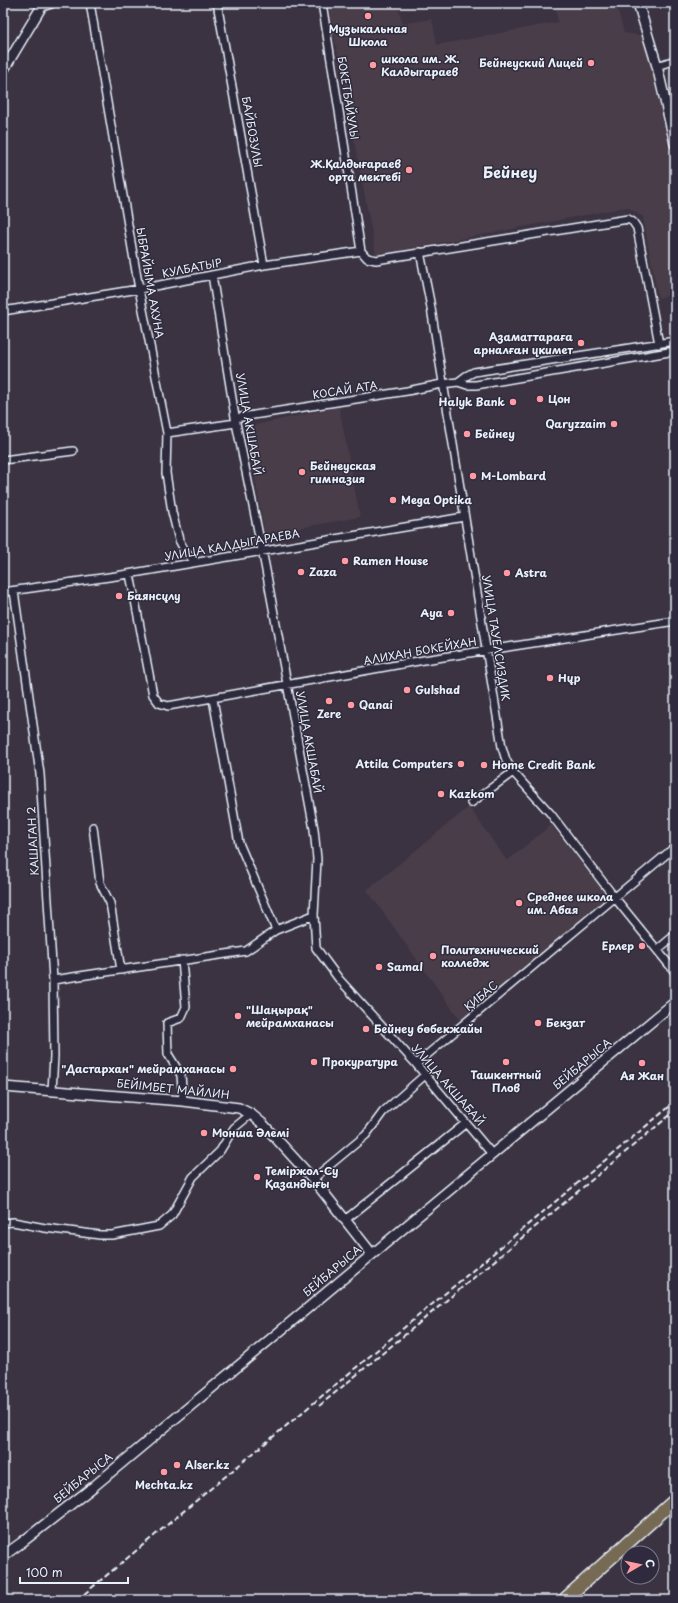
<svg xmlns="http://www.w3.org/2000/svg" width="678" height="1603" font-family="'Playpen Sans',sans-serif">
<rect width="100%" height="100%" fill="#3b3342"/>
<filter id="ink" filterUnits="userSpaceOnUse"><feTurbulence type="fractalNoise" baseFrequency=".025" numOctaves="2"/><feDisplacementMap in="SourceGraphic" scale="8" xChannelSelector="R" yChannelSelector="G"/><feConvolveMatrix kernelMatrix="1 2 1 2 8 2 1 2 1" color-interpolation-filters="sRGB"/></filter>
<g filter="url(#ink)">
<!-- built -->
<path fill="#493e48" d="M328 3H398L402 24 432 19 437 45 558 22 555 3H616L624 33 645 36 675 179V294L658 298 643 217 627 207 376 255Z
M339 407 360 517 265 534 246 427Z
M469 807 507 861 551 825 608 896 461 1021 367 890Z"/>
<g fill="none" stroke-linecap="round" stroke-linejoin="round">
<!-- minor casing -->
<g stroke="#e8f1f8" stroke-width="10">
<path id="minor" d="M90 3 139 289 167 433 166 473 172 512 179 540 185 551 195 562
M217 3 264 265
M322 3 361 251 367 258 376 260 628 219 633 222 637 228 659 344
M657 66 675 60
M420 252 430 302 502 747 506 760 513 772 550 813 615 898 675 972
M212 275 236 423 265 565 314 829 317 859 314 915 316 948 339 979 416 1064 492 1154
M3 311 139 289 264 265 361 251
M458 382 466 376 474 372 675 341
M235 418 407 391 442 384 458 382 467 385H476L675 351
M167 433 236 423
M3 460 73 451
M130 574 153 695 159 703 168 706 424 660 675 621
M14 591 40 774 53 980 54 1056 52 1091
M3 592 116 576 464 517
M213 699 239 843 276 930
M471 803 513 772
M93 827 100 883 110 903 121 970
M657 950 675 935
M182 960 186 1007 181 1018 167 1023 168 1054 181 1075 183 1101
M53 980 246 951 276 930 314 915
M416 1064 675 847
M313 1179 366 1135 383 1112 425 1075
M345 1220 466 1123
M3 1223 13 1222 45 1228 100 1235H112L159 1226 172 1215 193 1177 220 1151 234 1128 251 1114"/>
</g>
<!-- tertiary casing -->
<g stroke="#e8f1f8" stroke-width="12">
<path id="tertiary" d="M638 3 657 66 675 144
M3 71 42 6 51 3
M3 1087 183 1101 239 1108 251 1114 263 1124 313 1179 372 1254
M3 1556 21 1543 93 1487 675 1002"/>
</g>
<!-- trunk casing -->
<g stroke="#e8f1f8" stroke-width="15">
<path id="trunk" d="M564 1600 675 1500"/>
</g>
<!-- minor -->
<use href="#minor" stroke="#2f2a3d" stroke-width="7"/>
<!-- tertiary -->
<use href="#tertiary" stroke="#2f2a3d" stroke-width="9"/>
<!-- trunk -->
<use href="#trunk" stroke="#776a54" stroke-width="12"/>
<!-- rail -->
<path stroke="#e8f1f8" stroke-width="2" stroke-dasharray="6 3" stroke-linecap="butt" d="M319 1406 675 1111
M77 1600 675 1102"/>
</g>
</g>
<!-- markers -->
<g fill="#ff9aa2" stroke="#2f2a3d" stroke-width="1.5">
<circle cx="368" cy="16" r="4"/>
<circle cx="591" cy="63" r="4"/>
<circle cx="373" cy="65" r="4"/>
<circle cx="409" cy="170" r="4"/>
<circle cx="581" cy="343" r="4"/>
<circle cx="540" cy="399" r="4"/>
<circle cx="513" cy="402" r="4"/>
<circle cx="614" cy="424" r="4"/>
<circle cx="467" cy="434" r="4"/>
<circle cx="302" cy="472" r="4"/>
<circle cx="473" cy="476" r="4"/>
<circle cx="393" cy="500" r="4"/>
<circle cx="345" cy="561" r="4"/>
<circle cx="301" cy="572" r="4"/>
<circle cx="507" cy="573" r="4"/>
<circle cx="119" cy="596" r="4"/>
<circle cx="451" cy="613" r="4"/>
<circle cx="550" cy="678" r="4"/>
<circle cx="407" cy="690" r="4"/>
<circle cx="329" cy="701" r="4"/>
<circle cx="351" cy="705" r="4"/>
<circle cx="461" cy="764" r="4"/>
<circle cx="484" cy="765" r="4"/>
<circle cx="441" cy="794" r="4"/>
<circle cx="519" cy="903" r="4"/>
<circle cx="642" cy="946" r="4"/>
<circle cx="433" cy="956" r="4"/>
<circle cx="379" cy="967" r="4"/>
<circle cx="238" cy="1016" r="4"/>
<circle cx="538" cy="1023" r="4"/>
<circle cx="366" cy="1029" r="4"/>
<circle cx="314" cy="1062" r="4"/>
<circle cx="506" cy="1062" r="4"/>
<circle cx="642" cy="1063" r="4"/>
<circle cx="233" cy="1069" r="4"/>
<circle cx="204" cy="1133" r="4"/>
<circle cx="257" cy="1177" r="4"/>
<circle cx="177" cy="1465" r="4"/>
<circle cx="164" cy="1472" r="4"/>
</g>
<g text-anchor="middle" stroke-width="3" stroke-linejoin="round" paint-order="stroke">
<!-- poi labels -->
<g font-size="11" font-weight="bold" fill="#e8f1f8" stroke="#2f2a3d" text-anchor="start">
<text x="368" y="33" text-anchor="middle">Музыкальная<tspan x="368" dy="13">Школа</tspan></text>
<text x="381" y="63">школа им. Ж.<tspan x="381" dy="13">Калдыгараев</tspan></text>
<text x="583" y="67" text-anchor="end">Бейнеуский Лицей</text>
<text x="401" y="168" text-anchor="end">Ж.Қалдығараев<tspan x="401" dy="13">орта мектебі</tspan></text>
<text x="573" y="341" text-anchor="end">Азаматтараға<tspan x="573" dy="13">арналған үкимет</tspan></text>
<text x="548" y="403">Цон</text>
<text x="505" y="406" text-anchor="end">Halyk Bank</text>
<text x="606" y="428" text-anchor="end">Qaryzzaim</text>
<text x="475" y="438">Бейнеу</text>
<text x="310" y="470">Бейнеуская<tspan x="310" dy="13">гимназия</tspan></text>
<text x="481" y="480">M-Lombard</text>
<text x="401" y="504">Mega Optika</text>
<text x="353" y="565">Ramen House</text>
<text x="309" y="576">Zaza</text>
<text x="515" y="577">Astra</text>
<text x="127" y="600">Баянсұлу</text>
<text x="443" y="617" text-anchor="end">Aya</text>
<text x="558" y="682">Нұр</text>
<text x="415" y="694">Gulshad</text>
<text x="359" y="709">Qanai</text>
<text x="329" y="718" text-anchor="middle">Zere</text>
<text x="453" y="768" text-anchor="end">Attila Computers</text>
<text x="492" y="769">Home Credit Bank</text>
<text x="449" y="798">Kazkom</text>
<text x="527" y="901">Среднее школа<tspan x="527" dy="13">им. Абая</tspan></text>
<text x="634" y="950" text-anchor="end">Ерлер</text>
<text x="441" y="954">Политехнический<tspan x="441" dy="13">колледж</tspan></text>
<text x="387" y="971">Samal</text>
<text x="246" y="1014">"Шаңырақ"<tspan x="246" dy="13">мейрамханасы</tspan></text>
<text x="546" y="1027">Бекзат</text>
<text x="374" y="1033">Бейнеу бөбекжайы</text>
<text x="322" y="1066">Прокуратура</text>
<text x="225" y="1073" text-anchor="end">"Дастархан" мейрамханасы</text>
<text x="506" y="1079" text-anchor="middle">Ташкентный<tspan x="506" dy="13">Плов</tspan></text>
<text x="642" y="1080" text-anchor="middle">Ая Жан</text>
<text x="212" y="1137">Монша Әлемі</text>
<text x="265" y="1175">Теміржол-Су<tspan x="265" dy="13">Қазандығы</tspan></text>
<text x="185" y="1469">Alser.kz</text>
<text x="164" y="1489" text-anchor="middle">Mechta.kz</text>
</g>
<!-- street labels -->
<g font-size="11" fill="#e8f1f8" stroke="#2f2a3d">
<text transform="translate(348 98) rotate(81)" y="4">БОКЕТБАЙУЛЫ</text>
<text transform="translate(252 132) rotate(80)" y="4">БАЙБОЗУЛЫ</text>
<text transform="translate(192 268) rotate(-11)" y="4">КУЛБАТЫР</text>
<text transform="translate(150 283) rotate(80)" y="4">ЫБРАЙЫМА АХУНА</text>
<text transform="translate(345 390) rotate(-9)" y="4">КОСАЙ АТА</text>
<text transform="translate(249 424) rotate(80)" y="4">УЛИЦА АКШАБАЙ</text>
<text transform="translate(232 545) rotate(-10)" y="4">УЛИЦА КАЛДЫГАРАЕВА</text>
<text transform="translate(496 638) rotate(81)" y="4">УЛИЦА ТАУЕЛСИЗДИК</text>
<text transform="translate(420 651) rotate(-10)" y="4">АЛИХАН БОКЕЙХАН</text>
<text transform="translate(309 742) rotate(80)" y="4">УЛИЦА АКШАБАЙ</text>
<text transform="translate(33 841) rotate(-93)" y="4">КАШАГАН 2</text>
<text transform="translate(481 996) rotate(-40)" y="4">ҚИБАС</text>
<text transform="translate(582 1064) rotate(-40)" y="4">БЕЙБАРЫСА</text>
<text transform="translate(448 1085) rotate(49)" y="4">УЛИЦА АКШАБАЙ</text>
<text transform="translate(173 1089) rotate(6)" y="4">БЕЙІМБЕТ МАЙЛИН</text>
<text transform="translate(332 1271) rotate(-40)" y="4">БЕЙБАРЫСА</text>
<text transform="translate(83 1478) rotate(-39)" y="4">БЕЙБАРЫСА</text>
</g>
<!-- district labels -->
<g font-size="15" font-weight="bold" fill="#e8f1f8" stroke="#2f2a3d">
<text x="510" y="178">Бейнеу</text>
</g>
</g>
<!-- margin -->
<rect width="678" height="1603" fill="none" stroke="#2f2a3d" stroke-width="16"/>
<rect x="8" y="8" width="662" height="1587" fill="none" stroke="#e8f1f8" stroke-width="1.5" filter="url(#ink)"/>
<!-- north arrow -->
<g transform="translate(640 1565) rotate(81)"><circle r="19" fill="#2f2a3d" stroke="#797a88"/>
<path d="M0-3L7 15L0 10L-7 15Z" fill="#ff9aa2"/>
<text y="-6" font-size="11" font-weight="bold" text-anchor="middle" fill="#e8f1f8">С</text>
</g>
<!-- scale -->
<path d="M20 1577v6h108v-6" fill="none" stroke="#e8f1f8" stroke-width="2"/>
<text x="26" y="1577" font-size="12" fill="#e8f1f8" stroke="#2f2a3d" stroke-width="3" paint-order="stroke">100 m</text>
</svg>
